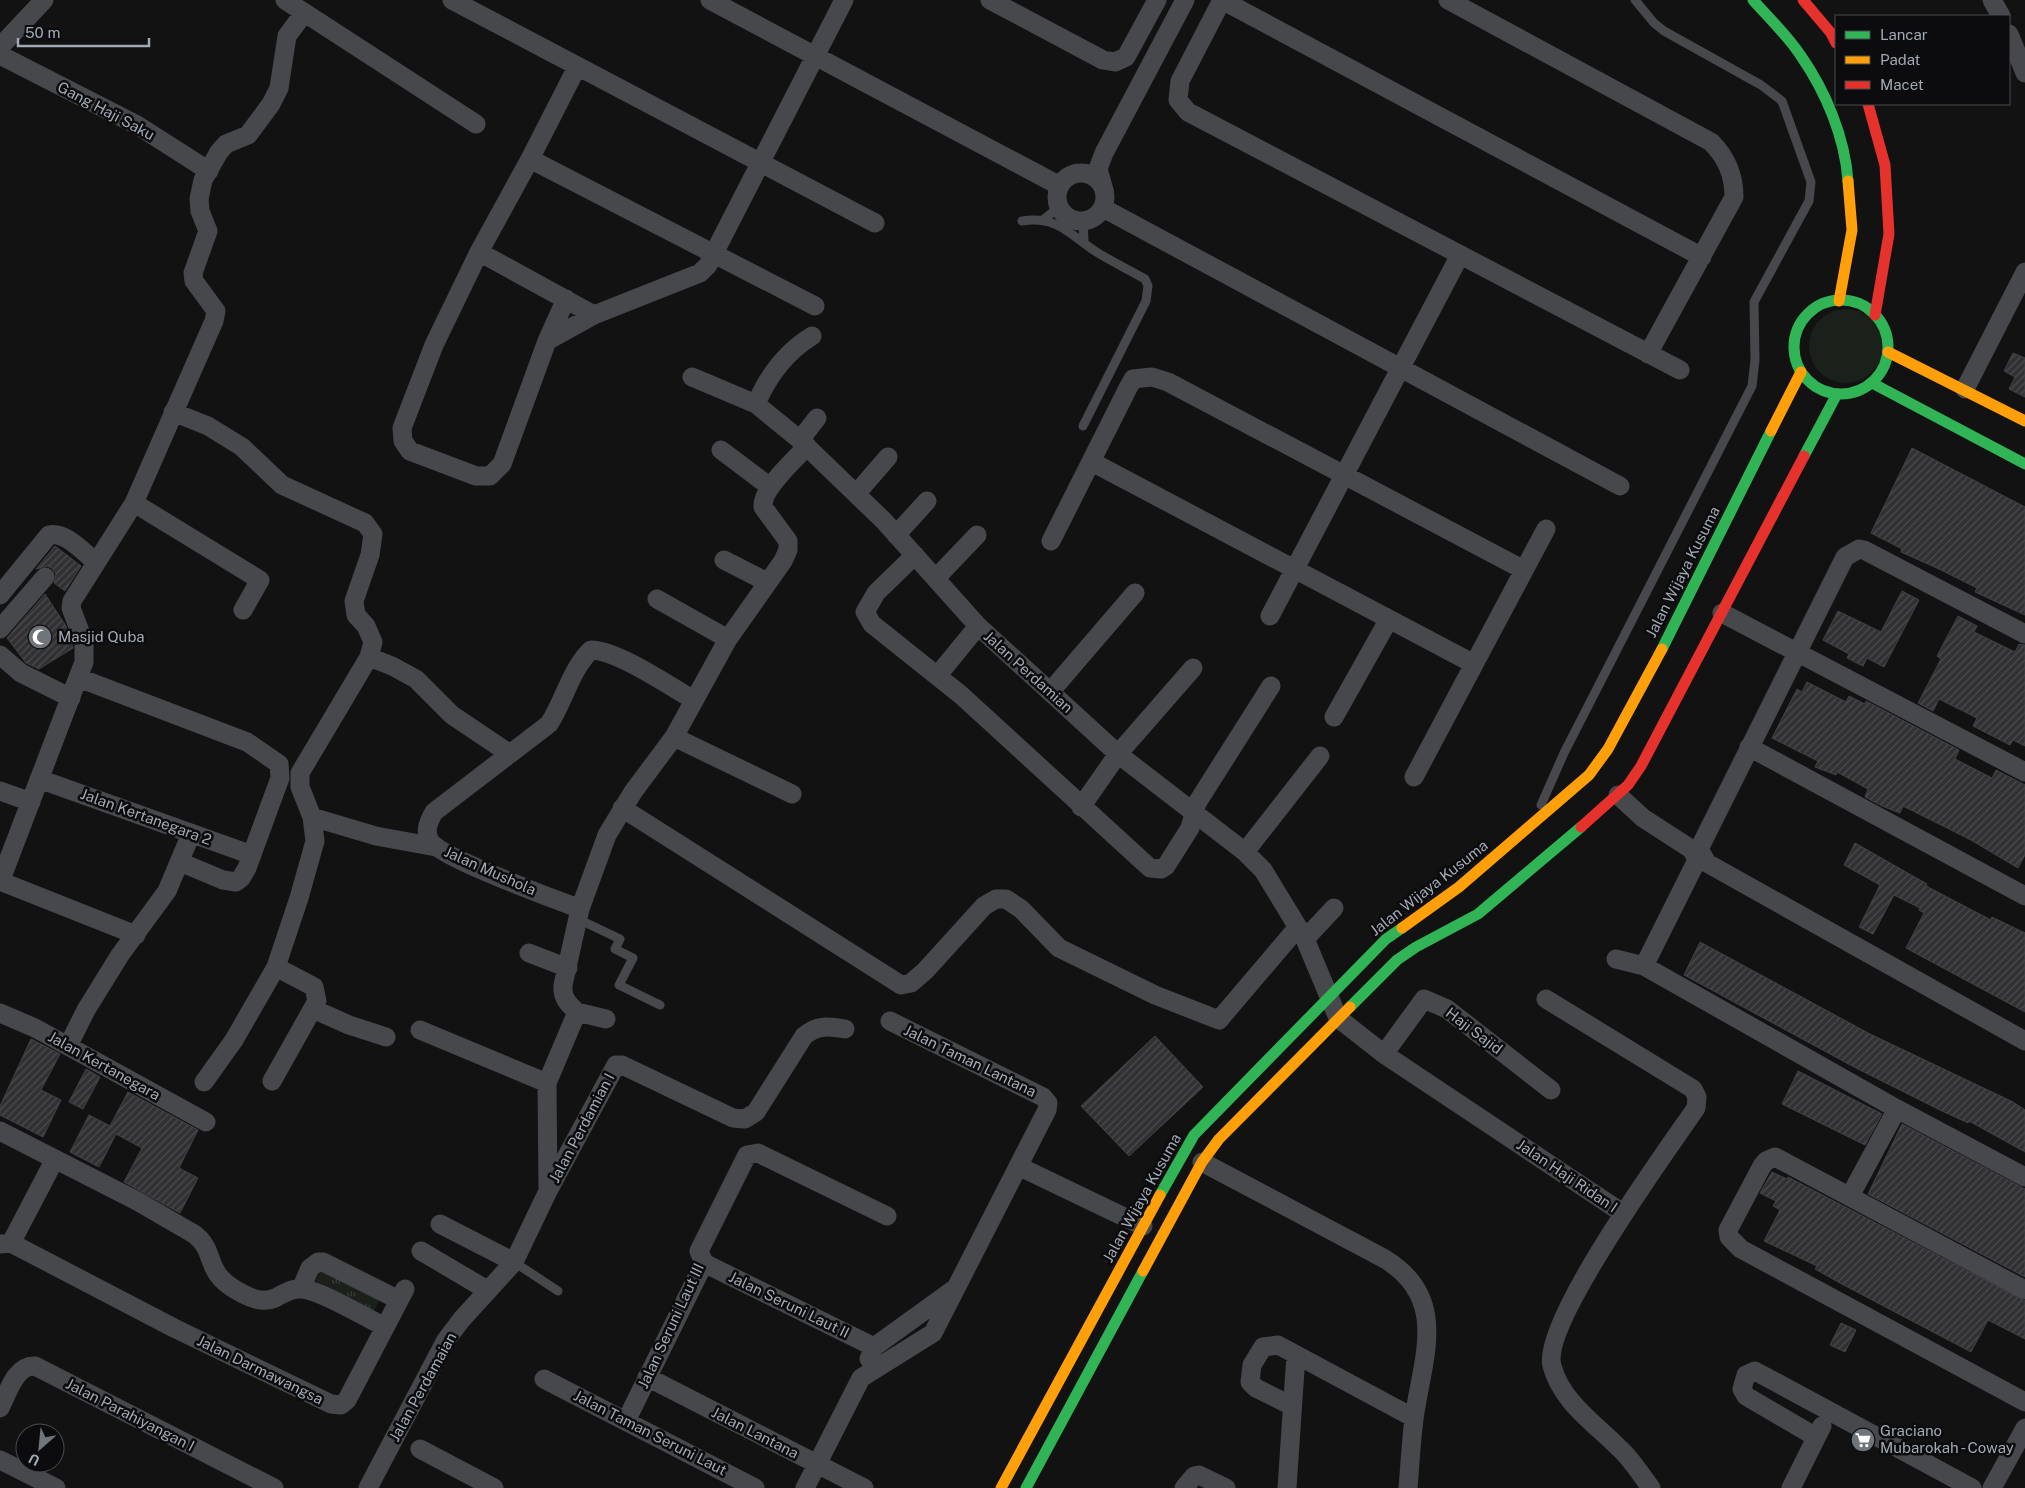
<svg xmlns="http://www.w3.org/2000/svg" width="2025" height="1488" font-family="'Public Sans',sans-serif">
<defs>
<pattern id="park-tufts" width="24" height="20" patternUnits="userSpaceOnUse" patternTransform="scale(1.25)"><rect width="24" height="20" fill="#1a201a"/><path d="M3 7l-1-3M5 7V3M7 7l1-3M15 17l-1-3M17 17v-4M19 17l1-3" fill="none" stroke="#383e39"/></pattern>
<pattern id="building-hatch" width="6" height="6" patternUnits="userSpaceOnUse" patternTransform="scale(1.25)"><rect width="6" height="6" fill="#313133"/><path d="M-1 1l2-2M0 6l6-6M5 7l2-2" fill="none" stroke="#4c4c4e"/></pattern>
</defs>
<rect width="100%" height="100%" fill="#121212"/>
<!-- grass -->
<path fill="#1a201a" d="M1809 346a37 37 0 1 1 74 0a37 37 0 1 1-74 0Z"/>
<!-- park -->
<path fill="url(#park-tufts)" d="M322 1267 380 1298 373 1313 316 1282Z"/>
<!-- building -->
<path fill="url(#building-hatch)" stroke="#404246" d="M2013 353 2025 358V397L2009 389 2015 377 2004 371Z
M1912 448 2025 507V615L1975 592 1977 588 1939 569 1901 552 1902 549 1871 533Z
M55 546 81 566 65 591 54 583 56 574 52 568 47 566 36 569Z
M1902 591 1919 600 1884 667 1867 658 1863 666 1847 658 1849 654 1823 640 1838 611 1881 632Z
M45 594 66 626 73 648 39 669 26 663 7 638Z
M1958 616 1977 626 1974 632 2015 652 2019 644 2025 645V746L2013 740 2010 745 1973 726 1977 718 1939 699 1933 711 1918 703 1941 659 1937 656Z
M1807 682 1846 702 1849 696 1865 704 1866 701 1959 750 1955 759 1992 778 1996 770 2025 785V855L2018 868 1971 840 1903 806 1900 813 1882 806 1865 797 1868 789 1837 772 1836 775 1815 767 1818 761 1772 738 1797 689 1802 692Z
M1855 843 1927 884 1926 886 1991 920 1992 917 2025 933V1012L1906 948 1924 913 1919 910 1920 908 1894 895 1873 934 1859 927 1880 885 1844 865Z
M1700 942 1870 1034 2013 1102 2025 1110V1152L1969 1121 1968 1123 1940 1110 1856 1068 1684 975Z
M1155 1036 1203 1087 1129 1156 1081 1106Z
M31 1039 60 1054 41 1090 61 1100 43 1137 0 1115V1106Z
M86 1069 100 1077 83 1109 69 1102Z
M1798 1071 1882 1114 1865 1145 1782 1104Z
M128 1092 198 1130 179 1168 198 1178 180 1213 124 1182 142 1148 116 1134 99 1167 70 1152 89 1115 110 1126Z
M1902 1124 2025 1189V1277L1868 1194Z
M1772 1172 1787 1179 1788 1177 2025 1301V1339L1988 1320 1971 1352 1840 1283 1815 1269 1817 1266 1764 1241 1780 1210 1773 1206 1776 1201 1760 1193Z
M1841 1323 1856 1330 1845 1352 1830 1345Z"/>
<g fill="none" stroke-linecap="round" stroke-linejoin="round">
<!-- lane -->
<path stroke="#46484b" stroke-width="9" d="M1043 220 1059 207
M1022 221C1058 215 1071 236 1098 253 1113 262 1129 270 1145 279L1148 286 1146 301 1083 426
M1083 221 1084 241
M1541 805 1564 753 1752 386 1755 360 1754 302 1809 201 1811 182 1782 101 1761 85 1664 31 1654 23 1635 0
M578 919 620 939 615 949 633 958 619 985 660 1005
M514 1262 558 1291"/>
<!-- street -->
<path stroke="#46484b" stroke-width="19" d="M285 0 476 124
M452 0 875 223
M710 0 1060 186
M990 0 1103 60 1115 62 1126 57 1157 0
M1222 0 1180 81 1178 100 1188 112 1680 370
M1222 0 1702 257
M1448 0 1711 142C1727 158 1734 175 1734 197L1648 354
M1992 0 2001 16
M2009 34 2025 73
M0 47 44 0
M0 55 137 125 209 171
M530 159 815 306
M1057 197a24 24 0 1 1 48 0a24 24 0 1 1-48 0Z
M1104 190 1098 169 1104 153 1185 0
M1103 208 1620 486
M479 252 594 315
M566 299 547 341 502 464 490 476H476L410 451 403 441 402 428 434 345 479 252 530 159 577 67
M547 341 594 315 700 273 708 265 844 0
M692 377 756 404 800 440 884 521 978 626 1118 754 1245 852 1263 870 1305 939 1338 1018 1384 1054 1624 1214
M1965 389 2025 272
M756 404C768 376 786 352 812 336
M173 412 208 426 242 447 282 485 365 523 373 534 370 555 354 601 356 615 366 626 373 642 369 657 300 773V787L312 817 315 841 299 898 276 967 234 1040 204 1082
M800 440 817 418
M721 450 770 487
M1092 462 1474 664
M856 494 888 457
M134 503 260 580 243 610
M896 535 927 501
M1051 541 1128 388 1133 379 1152 377 1168 382 1524 570
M915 555 876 593 865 612 872 624 961 695 1150 868 1161 869 1166 866 1190 828 1197 803 1271 686
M724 560 767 582
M936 578 977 535
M0 595 49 535C65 531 83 552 95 561
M657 599 728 639
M1722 613 2025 772
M1270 616 1460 255
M0 629 45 577
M2025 634 1864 550 1859 549 1845 557 1699 849 1707 863 2025 1041
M0 655 21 673 71 698
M369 657 392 666 416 679 452 715 510 754
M938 675 978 626
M79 678 247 742 279 764 280 778 247 868 241 878 236 882 223 880 180 862
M1050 692 1135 593
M1334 717 1389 619
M674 737 792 794
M1749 747 2025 896
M1414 777 1546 529
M39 779 252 855
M0 791 31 802
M1618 795 1643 818 1691 849 1696 857V862L1644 966
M1081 807 1118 754 1193 668
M622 808 901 985 911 983 925 971 984 906 996 899H1006L1021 909 1059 948 1155 995 1219 1020 1298 927
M312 817 376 836 436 847
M1245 852 1320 756
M0 881 136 935
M0 882 84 662V642L71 608 72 601 134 503 214 321 216 311 194 281 193 273 208 231 200 211 199 199 203 180 219 152 226 144 248 135 271 104 279 88 287 36 304 13
M580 909C555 899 441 858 430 841 424 830 429 821 434 812L549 724C564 701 571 669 591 650 617 650 669 686 694 700
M1305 939 1334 908
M529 953 568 968
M1616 959 1644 966 1897 1109 2025 1177
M1546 999 1693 1089 1697 1097 1696 1108C1668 1149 1540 1324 1552 1366 1562 1402 1593 1422 1618 1447 1631 1458 1641 1475 1651 1488
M313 1009 349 1025 386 1037
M577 1012 606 1019
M0 1013 35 1028 206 1122
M420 1030 547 1083
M68 1046 86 1010 120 955 167 891 191 834
M1384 1054 1424 999 1447 1009 1551 1090
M272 1081 317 1001 314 987 276 967
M0 1131 137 1201 194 1234C217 1251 203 1271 236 1290 248 1297 262 1304 275 1298 283 1294 291 1288 301 1289 319 1289 366 1318 385 1327
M1202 1162 1385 1259C1450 1299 1422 1359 1414 1419 1411 1442 1410 1465 1408 1488
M1018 1166 1143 1226
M548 1191 547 1083 577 1012C568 1004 562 998 563 985L580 909 607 835 633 792 674 737 728 639 783 561 788 550V541L763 507C761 489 795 460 807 446
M1850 1196 1897 1109
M440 1224 514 1262
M11 1243 55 1159
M0 1244 11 1243 174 1328 331 1404 341 1405 347 1400 405 1289
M421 1251 487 1290
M704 1263 874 1347
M301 1289 310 1268 318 1262H323L399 1300
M2025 1290 1775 1157 1766 1161 1762 1166 1728 1230 1729 1237 1741 1249 2025 1402
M869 1359 874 1347 953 1290
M647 1377 864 1488
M544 1379 755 1488
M1292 1406 1256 1388 1250 1382 1252 1365 1263 1347 1278 1345 1414 1418
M0 1408C8 1393 15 1365 35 1366L274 1488
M626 1421 704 1263 699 1251 747 1155 758 1153 887 1216
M1816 1437 1746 1396 1742 1389 1746 1375 1755 1371 1972 1488
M420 1449 494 1488
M0 1460 56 1488
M368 1488 446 1340 462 1319 514 1262 548 1191 616 1065H622L733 1118 745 1119 756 1112 804 1036C817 1025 828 1026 845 1029
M805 1488 861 1378 933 1333 1047 1110 1048 1103 1043 1097 890 1021
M1184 1488 1194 1476 1199 1475 1226 1488
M1287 1488 1296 1355
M1791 1488 1822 1426
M1992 1488 2025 1428"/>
<!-- fast -->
<path stroke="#30b455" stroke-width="11" d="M1753 0C1769 18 1788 36 1801 56 1826 92 1845 138 1848 181
M1794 347a47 47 0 1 1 94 0a47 47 0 1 1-94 0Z
M1872 383 2025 464
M1804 456 1837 394
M1662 649 1771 431
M1350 1007 1397 960 1416 947 1478 914 1581 827
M1160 1195 1194 1135 1386 939 1402 928
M1026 1488 1143 1271"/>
<!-- slow -->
<path stroke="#ff9f0a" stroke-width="11" d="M1839 301 1852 230 1848 181
M1888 352 2025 421
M1771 431 1801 372
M1402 928 1459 887 1589 775 1608 749 1662 649
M1143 1271 1202 1162 1219 1139 1350 1007
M1001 1488 1160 1195"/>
<!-- jam -->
<path stroke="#e5322d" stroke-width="11" d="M1803 0 1831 33 1836 43
M1868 104 1885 165 1889 234 1875 315
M1581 827 1628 785 1641 766 1804 456"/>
</g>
<!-- icons -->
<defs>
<g id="mosque-disc" transform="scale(1.25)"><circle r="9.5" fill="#6f757b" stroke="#0c0c0e"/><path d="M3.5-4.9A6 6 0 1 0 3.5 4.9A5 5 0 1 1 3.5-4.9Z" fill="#fff"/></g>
<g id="supermarket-disc" transform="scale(1.25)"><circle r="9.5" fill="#6f757b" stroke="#0c0c0e"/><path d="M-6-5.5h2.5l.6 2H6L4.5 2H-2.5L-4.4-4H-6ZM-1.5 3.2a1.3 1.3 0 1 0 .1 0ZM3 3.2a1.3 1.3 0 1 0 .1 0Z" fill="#fff"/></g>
</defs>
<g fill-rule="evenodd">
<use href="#mosque-disc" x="40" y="637"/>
<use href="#supermarket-disc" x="1863" y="1440"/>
</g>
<g text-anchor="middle" stroke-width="5" stroke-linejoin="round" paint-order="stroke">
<!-- street labels -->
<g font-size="15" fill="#a1aab4" stroke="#0c0c0e">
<text transform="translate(106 111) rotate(28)" y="5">Gang Haji Saku</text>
<text transform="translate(1683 572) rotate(-63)" y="5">Jalan Wijaya Kusuma</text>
<text transform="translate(1028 672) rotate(42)" y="5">Jalan Perdamian</text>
<text transform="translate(146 817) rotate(20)" y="5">Jalan Kertanegara 2</text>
<text transform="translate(490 871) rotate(24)" y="5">Jalan Mushola</text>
<text transform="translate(1429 888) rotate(-38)" y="5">Jalan Wijaya Kusuma</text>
<text transform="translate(1474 1031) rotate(37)" y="5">Haji Sajid</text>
<text transform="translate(970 1061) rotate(26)" y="5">Jalan Taman Lantana</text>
<text transform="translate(104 1066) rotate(29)" y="5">Jalan Kertanegara</text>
<text transform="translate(582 1128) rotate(-62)" y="5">Jalan Perdamian I</text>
<text transform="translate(1567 1176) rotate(34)" y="5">Jalan Haji Ridan I</text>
<text transform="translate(1142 1198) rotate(-61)" y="5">Jalan Wijaya Kusuma</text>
<text transform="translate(789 1305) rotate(26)" y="5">Jalan Seruni Laut II</text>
<text transform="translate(671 1326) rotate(-65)" y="5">Jalan Seruni Laut III</text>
<text transform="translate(260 1370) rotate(26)" y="5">Jalan Darmawangsa</text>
<text transform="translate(423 1387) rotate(-61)" y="5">Jalan Perdamaian</text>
<text transform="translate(130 1415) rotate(27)" y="5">Jalan Parahiyangan I</text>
<text transform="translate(650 1433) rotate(27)" y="5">Jalan Taman Seruni Laut</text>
<text transform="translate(755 1433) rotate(27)" y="5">Jalan Lantana</text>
</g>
<!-- poi labels -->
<g font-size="15" fill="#a1aab4" stroke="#0c0c0e" text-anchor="start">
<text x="58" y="642">Masjid Quba</text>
<text x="1880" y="1436">Graciano<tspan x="1880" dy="17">Mubarokah - Coway</tspan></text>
</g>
</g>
<!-- legend -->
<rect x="1835" y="15" width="175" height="90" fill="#0c0c0e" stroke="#484b50"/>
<rect x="1845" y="31" width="25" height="8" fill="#30b455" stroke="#484b50"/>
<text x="1880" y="40" font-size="15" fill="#a1aab4">Lancar</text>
<rect x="1845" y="56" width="25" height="8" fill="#ff9f0a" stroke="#484b50"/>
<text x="1880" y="65" font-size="15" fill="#a1aab4">Padat</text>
<rect x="1845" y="81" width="25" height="8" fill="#e5322d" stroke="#484b50"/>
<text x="1880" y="90" font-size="15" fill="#a1aab4">Macet</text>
<!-- north arrow -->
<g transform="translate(40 1448) rotate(207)"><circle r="24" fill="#0c0c0e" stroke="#484b50"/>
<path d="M0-4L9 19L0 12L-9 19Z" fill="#6f757b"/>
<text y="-8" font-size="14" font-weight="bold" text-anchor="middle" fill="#a1aab4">U</text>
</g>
<!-- scale -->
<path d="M18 38v8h131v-8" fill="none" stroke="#a1aab4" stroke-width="2.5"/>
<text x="25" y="38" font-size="15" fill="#a1aab4" stroke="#0c0c0e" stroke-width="4" paint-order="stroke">50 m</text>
</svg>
